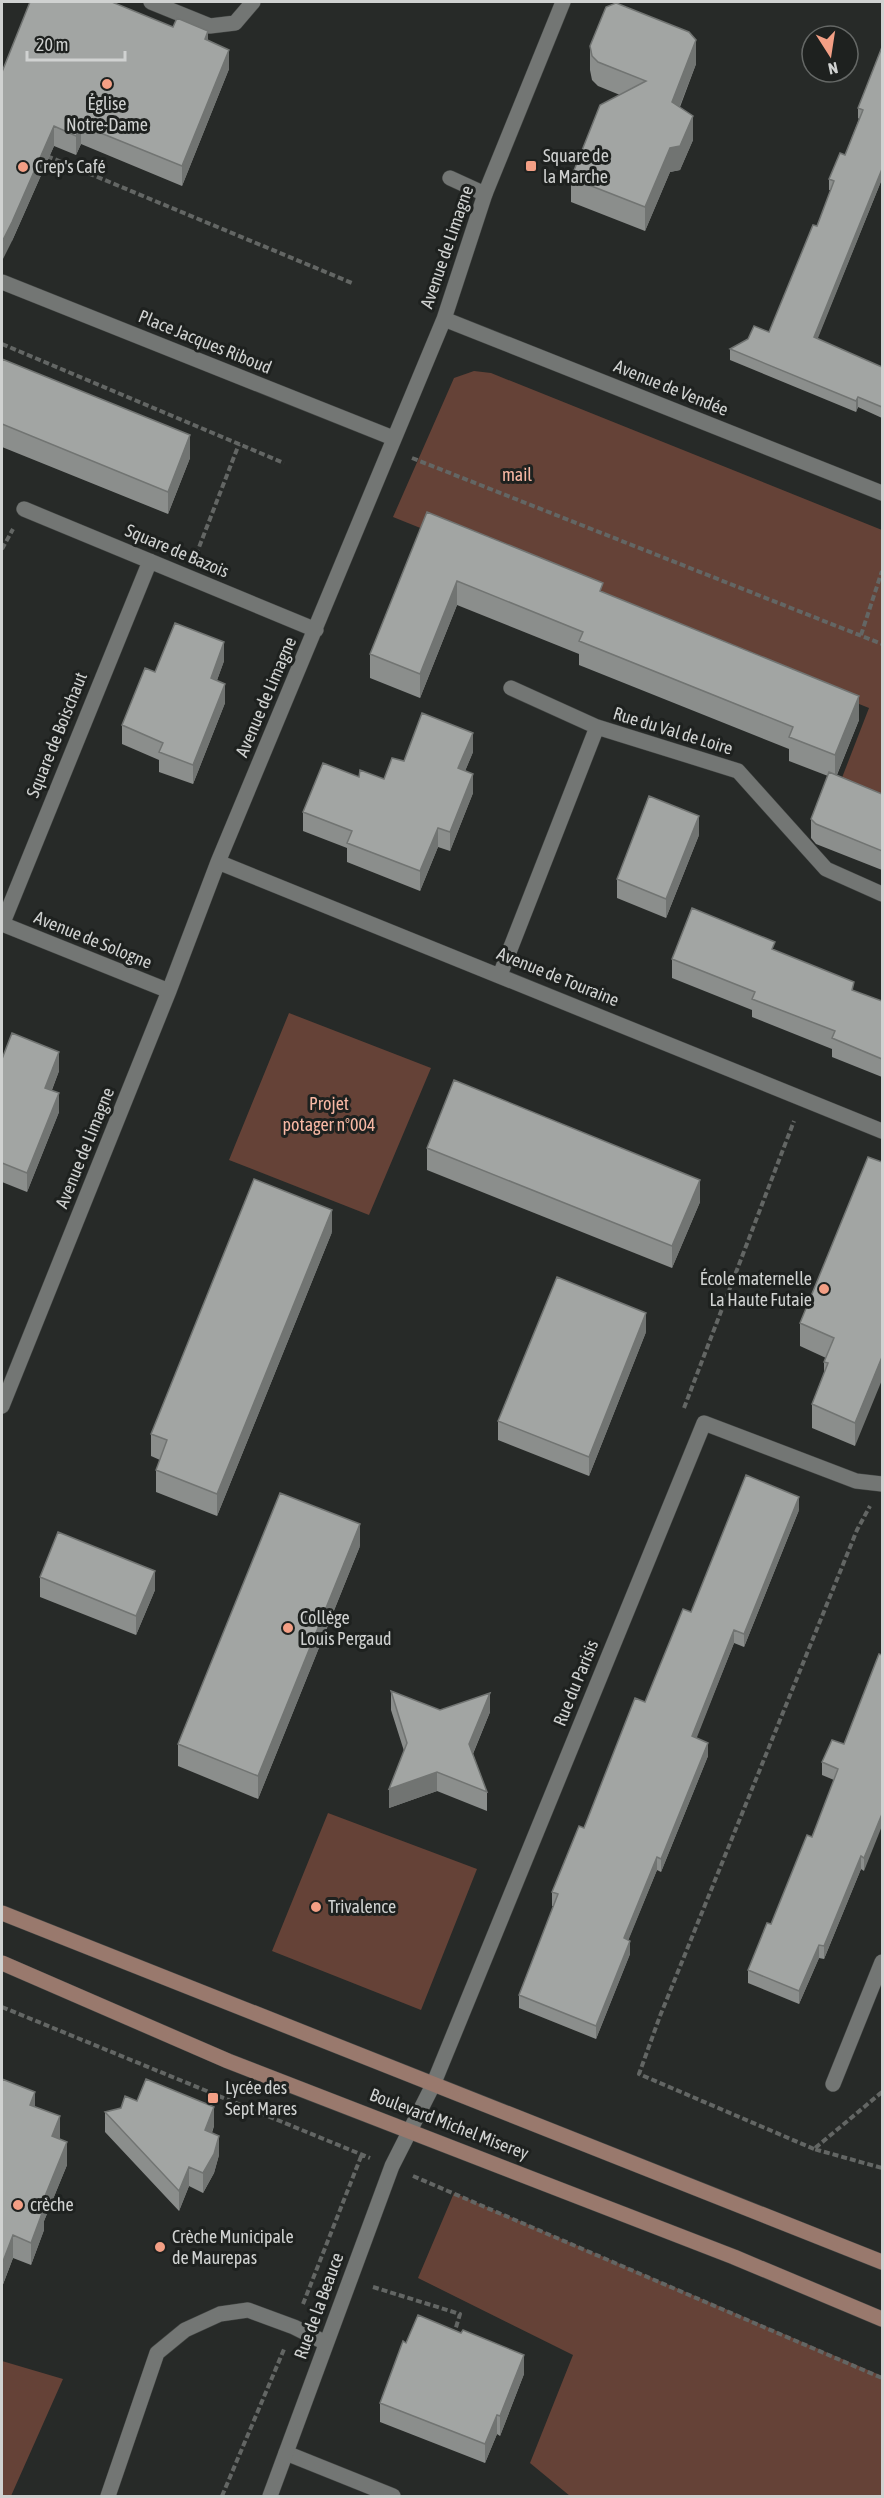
<svg xmlns="http://www.w3.org/2000/svg" width="884" height="2498" font-family="'Asap Condensed',sans-serif">
<rect width="100%" height="100%" fill="#272a28"/>
<!-- green -->
<path fill="#654237" d="M474 371 491 373 882 530V806L838 788 869 708 393 517 454 378Z
M289 1013 431 1068 369 1215 229 1160Z
M328 1813 477 1869 421 2010 272 1951Z
M454 2193 882 2376V2496H570L530 2463 573 2355 418 2278Z
M2 2361 63 2379 11 2496H2Z"/>
<g fill="none" stroke-linecap="round" stroke-linejoin="round">
<!-- lane casing -->
<g stroke="#424543" stroke-width="16">
<path id="lane" d="M450 178 485 194
M286 2453 393 2496"/>
</g>
<!-- street casing -->
<g stroke="#424543" stroke-width="16">
<path id="street" d="M151 2 210 26 235 23 253 2
M2 282 393 438
M444 319 882 493
M24 509 316 630
M511 688 597 727
M218 862 882 1131
M2 924 169 991
M2 925 150 561
M500 975 597 727 738 771 826 869 882 894
M2 1406 169 991 218 862 444 319 485 194 563 2
M833 2084 882 1962
M108 2496 157 2353 185 2330 220 2314 248 2310 294 2327 326 2343
M270 2496 392 2166 433 2085 704 1423 856 1481 882 1484"/>
</g>
<!-- secondary casing -->
<g stroke="#424543" stroke-width="16">
<path id="secondary" d="M2 1913 882 2262
M2 1963 228 2061 734 2257 882 2319"/>
</g>
<!-- path -->
<path stroke="#636664" stroke-width="4" stroke-dasharray="6 3" stroke-linecap="butt" d="M47 156 352 283
M2 344 284 463
M412 458 882 644
M2 549 13 529
M196 555 239 444
M861 635 882 571
M684 1408 794 1121
M2 2007 370 2158
M882 2092 814 2149 882 2168
M814 2149 639 2074 660 2016 857 1530 870 1506
M413 2176 882 2378
M373 2287 460 2314 454 2334
M303 2304 362 2154
M222 2496 285 2347"/>
<!-- lane -->
<use href="#lane" stroke="#737674" stroke-width="15"/>
<!-- street -->
<use href="#street" stroke="#737674" stroke-width="15"/>
<!-- secondary -->
<use href="#secondary" stroke="#99796d" stroke-width="15"/>
</g>
<!-- wall -->
<path fill="#8b8e8c" d="M30 2 208 41 229 69 182 186 81 144 76 155 54 146 12 241Z
M590 46 696 64 680 107 693 140 680 170 670 172 645 231 571 202V178L620 95 598 86 592 80 590 70Z
M882 47V179L817 339 882 367V418L858 407 856 412 730 360V349L769 332 817 226 831 190H829V179L845 155 859 119 858 118V108Z
M2 359 190 458 168 514 2 447Z
M427 512 603 593 859 720 837 775 882 794V870L816 844 811 838V819L828 776 789 761V749L579 665V654L457 605 420 698 370 678V654Z
M224 661 217 680 225 703 193 784 159 772V760L122 744V725L155 672Z
M473 752 465 771 473 793 450 851 438 847 420 891 347 862V848L303 831V812L359 777 384 779 404 761Z
M699 835 666 918 617 898V879Z
M775 950 854 991 882 1001V1077L832 1057V1049L752 1017V1010L672 978V959Z
M2 1059 59 1071 52 1090 59 1112 27 1192 2 1182Z
M427 1148 700 1202 672 1268 427 1170Z
M868 1157 855 1446 812 1428V1404L824 1373V1362L826 1358 800 1346V1323Z
M332 1232 217 1516 156 1492V1470L160 1460 151 1456V1434Z
M646 1332 589 1476 498 1440V1421Z
M799 1510 744 1647 734 1643 696 1738 708 1756 661 1872 657 1870 628 1940 630 1954 596 2039 519 2008V1995L554 1906H552V1892L645 1702 691 1612Z
M360 1546 258 1799 178 1766V1744Z
M40 1577 155 1590 136 1635 40 1597Z
M879 1654 864 1871 861 1869 824 1959 819 1958 799 2004 748 1983V1970L771 1924 812 1837 834 1780 822 1775V1762L844 1744Z
M391 1691 440 1710 490 1712 473 1754 487 1792V1811L437 1791 389 1808 404 1751 391 1710Z
M137 2101 214 2126 212 2133 219 2155 214 2173 203 2193 189 2186 179 2211 105 2132V2112L121 2108Z
M35 2107 60 2139 67 2165 44 2221V2230L31 2265 13 2258 2 2287Z
M406 2343 524 2374 500 2436 497 2434 485 2463 380 2422V2403Z"/>
<!-- shaded-wall -->
<path fill="#717472" d="M208 31V50L205 39Z
M696 40V64L672 126V102Z
M229 50V69L182 186V166Z
M693 116V140L680 170 670 172 645 231V207L670 148Z
M81 125V144L76 155V136Z
M54 126V146L12 241 2 261V242Z
M882 169V179L814 348V337Z
M858 397V407L856 412V401Z
M190 435V458L168 514V492Z
M457 581V605L420 698V674Z
M224 642V661L211 697V678Z
M225 684V703L193 784V765Z
M859 696V720L835 779V755Z
M473 733V752L458 788V768Z
M473 774V793L450 851V832Z
M699 816V835L666 918V899Z
M438 828V847L420 891V871Z
M59 1052V1071L45 1107V1088Z
M59 1093V1112L27 1192V1173Z
M700 1180V1202L672 1268V1246Z
M332 1210V1232L217 1516V1494Z
M646 1313V1332L589 1476V1457Z
M882 1357V1380L855 1446V1423Z
M799 1497V1510L744 1647V1634Z
M360 1524V1546L258 1799V1776Z
M155 1571V1590L136 1635V1616Z
M734 1630V1643L692 1750V1736Z
M490 1693V1712L469 1763V1744Z
M708 1743V1756L661 1872V1859Z
M437 1772V1791L389 1808V1789Z
M882 1814V1826L864 1871V1858Z
M861 1856V1869L824 1959V1946Z
M657 1857V1870L624 1951V1938Z
M630 1941V1954L596 2039V2026Z
M819 1945V1958L799 2004V1991Z
M35 2092V2115L30 2105Z
M214 2107V2126L205 2149V2130Z
M60 2116V2139L52 2158V2136Z
M219 2136V2155L214 2173 203 2193V2173Z
M67 2142V2165L44 2221V2230L31 2265V2243L41 2206Z
M189 2167V2186L179 2211V2191Z
M13 2235V2258L2 2287V2264Z
M524 2355V2374L500 2436V2416Z
M497 2415V2434L485 2463V2444Z"/>
<!-- building -->
<path fill="#a2a5a3" stroke="#717472" stroke-width="1.5" d="M30 2H112L173 27 177 18 208 31 205 39 229 50 182 166 81 125 76 136 54 126 12 222 2 242V72Z
M616 3 689 32 696 40 672 102 693 116 680 146 670 148 645 207 571 178 600 105 646 81 598 62 592 56 590 46 606 7Z
M882 47V169L814 337 882 367V407L858 397 856 401 730 349 748 339 754 326 769 332 813 225 817 226 834 181 829 179 840 153 845 155 863 110 858 108Z
M2 359 190 435 168 492 2 424Z
M427 512 603 583 600 591 859 696 835 755 789 737 793 727 579 641 583 632 457 581 420 674 370 654Z
M175 623 224 642 211 678 225 684 193 765 159 752 163 743 122 725 145 668 155 672Z
M422 713 473 733 458 768 473 774 450 832 438 828 420 871 347 843 352 831 303 812 323 763 359 777 360 770 384 779 392 758 404 761Z
M829 772 882 794V851L816 824 811 819Z
M649 796 699 816 666 899 617 879Z
M692 908 775 942 772 949 854 982 852 990 882 1001V1059L832 1038 835 1031 752 999 755 992 672 959Z
M12 1033 59 1052 45 1088 59 1093 27 1173 2 1163V1059Z
M454 1080 700 1180 672 1246 427 1148Z
M868 1157 882 1162V1357L855 1423 812 1404 828 1363 824 1362 834 1338 800 1323Z
M254 1179 332 1210 217 1494 156 1470 167 1440 151 1434Z
M557 1277 646 1313 589 1457 498 1421Z
M746 1475 799 1497 744 1634 734 1630 692 1736 708 1743 661 1859 657 1857 624 1938 630 1941 596 2026 519 1995 558 1894 552 1892 579 1826 584 1828 635 1698 645 1702 683 1609 691 1612Z
M280 1493 360 1524 258 1776 178 1744Z
M58 1532 155 1571 136 1616 40 1577Z
M879 1654 882 1655V1814L864 1858 861 1856 824 1946 819 1945 799 1991 748 1970 767 1923 771 1924 807 1835 812 1837 838 1769 822 1762 832 1740 844 1744Z
M391 1691 440 1710 490 1693 469 1744 487 1792 437 1772 389 1789 407 1743Z
M2 2079 35 2092 30 2105 60 2116 52 2136 67 2142 41 2206 44 2208 31 2243 13 2235 2 2264Z
M146 2079 214 2107 205 2130 219 2136 214 2154 203 2173 189 2167 179 2191 105 2112 121 2108 125 2096 137 2101Z
M418 2315 461 2333 463 2330 524 2355 500 2416 497 2415 485 2444 380 2403 403 2341 406 2343Z"/>
<!-- markers -->
<g fill="#f39f85" stroke="#1e211f" stroke-width="2">
<circle cx="107" cy="84" r="6"/>
<rect x="525" y="160" width="12" height="12" rx="3"/>
<circle cx="23" cy="167" r="6"/>
<circle cx="824" cy="1289" r="6"/>
<circle cx="288" cy="1628" r="6"/>
<circle cx="316" cy="1907" r="6"/>
<rect x="207" y="2092" width="12" height="12" rx="3"/>
<circle cx="18" cy="2205" r="6"/>
<circle cx="160" cy="2247" r="6"/>
</g>
<g text-anchor="middle" stroke-width="6" stroke-linejoin="round" paint-order="stroke">
<!-- poi labels -->
<g font-size="18" fill="#d0d2d1" stroke="#1e211f" text-anchor="start">
<text x="107" y="110" text-anchor="middle">Église<tspan x="107" dy="21">Notre-Dame</tspan></text>
<text x="543" y="162">Square de<tspan x="543" dy="21">la Marche</tspan></text>
<text x="35" y="173">Crep's Café</text>
<text x="812" y="1285" text-anchor="end">École maternelle<tspan x="812" dy="21">La Haute Futaie</tspan></text>
<text x="300" y="1624">Collège<tspan x="300" dy="21">Louis Pergaud</tspan></text>
<text x="328" y="1913">Trivalence</text>
<text x="225" y="2094">Lycée des<tspan x="225" dy="21">Sept Mares</tspan></text>
<text x="30" y="2211">crèche</text>
<text x="172" y="2243">Crèche Municipale<tspan x="172" dy="21">de Maurepas</tspan></text>
</g>
<!-- street labels -->
<g font-size="18" fill="#d0d2d1" stroke="#1e211f">
<text transform="translate(447 247) rotate(-71)" y="6">Avenue de Limagne</text>
<text transform="translate(205 342) rotate(22)" y="6">Place Jacques Riboud</text>
<text transform="translate(671 388) rotate(22)" y="6">Avenue de Vendée</text>
<text transform="translate(177 551) rotate(23)" y="6">Square de Bazois</text>
<text transform="translate(266 697) rotate(-67)" y="6">Avenue de Limagne</text>
<text transform="translate(673 731) rotate(17)" y="6">Rue du Val de Loire</text>
<text transform="translate(57 735) rotate(-68)" y="6">Square de Boischaut</text>
<text transform="translate(93 940) rotate(22)" y="6">Avenue de Sologne</text>
<text transform="translate(558 977) rotate(22)" y="6">Avenue de Touraine</text>
<text transform="translate(85 1148) rotate(-68)" y="6">Avenue de Limagne</text>
<text transform="translate(576 1683) rotate(-68)" y="6">Rue du Parisis</text>
<text transform="translate(449 2124) rotate(21)" y="6">Boulevard Michel Miserey</text>
<text transform="translate(319 2306) rotate(-70)" y="6">Rue de la Beauce</text>
</g>
<!-- park labels -->
<g font-size="18" fill="#f8b8a4" stroke="#1e211f">
<text x="517" y="481">mail</text>
<text x="329" y="1110">Projet<tspan x="329" dy="21">potager n°004</tspan></text>
</g>
</g>
<!-- border -->
<rect width="884" height="2498" fill="none" stroke="#d0d2d1" stroke-width="6"/>
<!-- north arrow -->
<g transform="translate(830 54) rotate(168)"><circle r="28" fill="#1e211f" stroke="#656866" stroke-width="1.5"/>
<path d="M0-4.5L10 22L0 15L-10 22Z" fill="#f39f85"/>
<text y="-9" font-size="16" font-weight="bold" text-anchor="middle" fill="#d0d2d1">N</text>
</g>
<!-- scale -->
<path d="M27 51v9h98v-9" fill="none" stroke="#d0d2d1" stroke-width="3"/>
<text x="36" y="51" font-size="18" fill="#d0d2d1" stroke="#1e211f" stroke-width="4.5" paint-order="stroke">20 m</text>
</svg>
